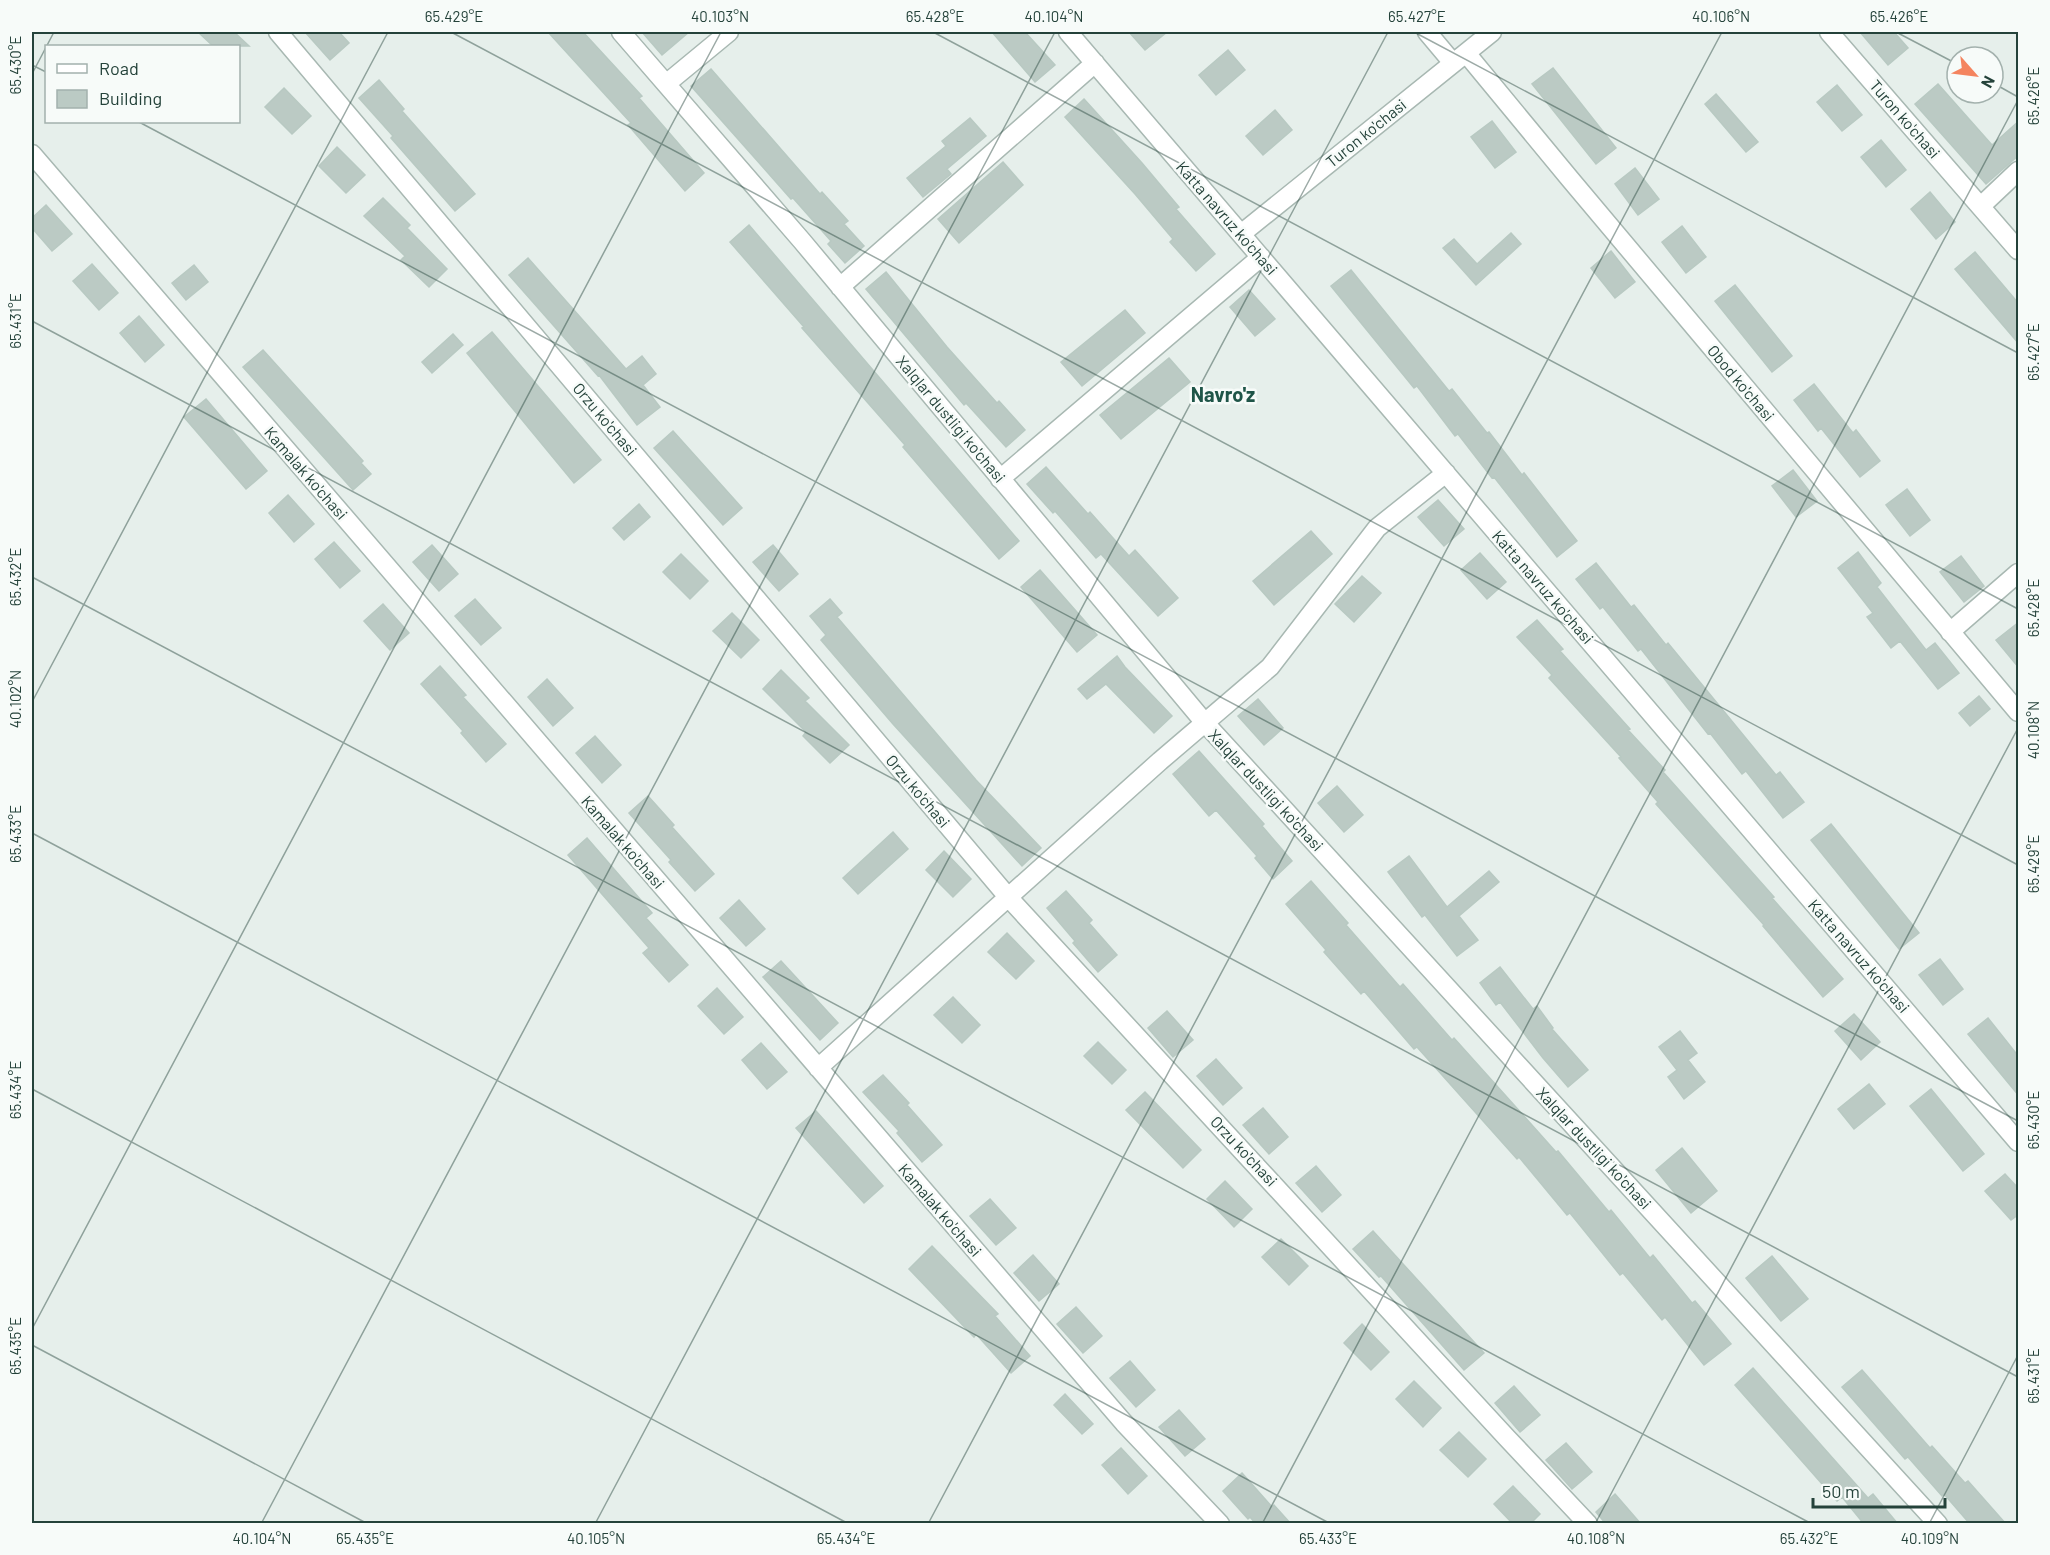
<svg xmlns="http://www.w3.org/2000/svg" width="2050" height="1555" font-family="Barlow,sans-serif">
<rect width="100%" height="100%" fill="#e6efeb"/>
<!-- building -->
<path fill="#bbcac4" stroke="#b8c9c2" stroke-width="1.5" d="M198 32H234L249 46H213Z
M305 32H339L349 43 330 60Z
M548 32H583L642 96 639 98 704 173 685 191 628 125 631 123Z
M642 32H689L662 55Z
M992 32H1025L1055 65 1035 82Z
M1129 32H1167L1145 50Z
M1860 32H1894L1908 48 1888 65Z
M1228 50 1245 70 1216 95 1199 75Z
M1553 68 1616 148 1596 164 1532 84Z
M711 69 820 194 822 192 848 221 844 224 864 246 845 263 828 244 831 241 793 198 791 199 691 86Z
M379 80 404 109 402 111 475 194 455 211 391 138 393 136 359 98Z
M1938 84 1992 145 2019 121V155L1986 184 1915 104Z
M1837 85 1862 115 1842 131 1817 102Z
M284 88 311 116 292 134 265 107Z
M1716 94 1758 142 1746 152 1705 104Z
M1084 99 1142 163 1179 207 1176 209 1215 254 1196 271 1170 242 1173 239 1135 194 1065 117Z
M1275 110 1292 130 1263 155 1246 136Z
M970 118 986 136 947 169 951 174 923 197 907 178 946 146 942 141Z
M1492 121 1516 152 1495 168 1471 137Z
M1881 140 1906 170 1886 187 1861 157Z
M337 147 365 175 346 193 319 166Z
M1003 162 1023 185 959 243 938 219Z
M1635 168 1659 199 1638 215 1615 184Z
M1930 192 1955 222 1936 239 1911 209Z
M383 198 410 225 407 228 447 269 429 287 401 260 405 256 364 216Z
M46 205 72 234 52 251 32 228V218Z
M749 225 1019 541 999 559 903 447 905 445 802 328 804 327 730 242Z
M1682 226 1706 257 1686 273 1662 242Z
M1511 233 1521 244 1476 285 1443 248 1454 239 1477 264Z
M1611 251 1635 282 1615 298 1591 268Z
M1975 252 2019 304V344L1955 269Z
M528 258 626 369 642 356 656 374 643 385 660 407 637 425 599 375 598 376 509 275Z
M92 264 118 293 99 310 73 281Z
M194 265 208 282 186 300 172 283Z
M1351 270 1449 391 1452 389 1487 433 1489 432 1522 475 1524 473 1577 541 1557 557 1494 477 1492 478 1458 434 1455 436 1417 386 1414 388 1331 286Z
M886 272 947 347 997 403 999 401 1025 430 1006 447 966 403 964 405 866 289Z
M1735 285 1792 356 1772 372 1715 301Z
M1249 290 1275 319 1255 336 1230 307Z
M1125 310 1145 333 1082 386 1061 362Z
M139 316 164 345 145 362 120 333Z
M492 332 601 460 574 483 467 353Z
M453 334 463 345 432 373 422 362Z
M263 350 363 461 361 463 371 474 353 490 243 367Z
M1169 358 1190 382 1121 439 1100 415Z
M1814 384 1853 433 1856 430 1880 461 1860 477 1821 428 1818 431 1794 400Z
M206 399 267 471 246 489 184 417Z
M673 431 742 508 723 525 654 448Z
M1046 467 1088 514 1090 512 1129 556 1135 550 1178 598 1158 616 1101 554 1096 558 1055 511 1053 513 1027 484Z
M1793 470 1817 501 1796 517 1772 486Z
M1907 489 1930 520 1910 536 1886 505Z
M288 495 314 524 294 542 269 513Z
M1438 500 1464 529 1444 546 1418 517Z
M639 504 650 517 624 540 613 528Z
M1311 531 1332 554 1274 605 1253 581Z
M334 542 360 571 340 588 315 559Z
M432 545 458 574 439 591 413 562Z
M773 545 798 574 779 591 753 562Z
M1858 552 1881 583 1877 587 1926 650 1935 643 1959 673 1938 689 1900 641 1891 648 1867 617 1873 613 1838 568Z
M1480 553 1506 582 1487 599 1461 570Z
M681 554 708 581 690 599 663 572Z
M1961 556 1984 586 1964 602 1940 572Z
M1596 563 1631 607 1634 605 1666 645 1668 643 1776 775 1780 772 1804 802 1783 818 1746 771 1742 774 1710 733 1708 734 1641 649 1638 651 1603 607 1600 609 1576 579Z
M1040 570 1097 635 1077 652 1021 587Z
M1362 576 1381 593 1354 622 1335 604Z
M475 599 501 628 481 645 455 616Z
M830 599 842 613 837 617 976 780 1041 848 1022 866 893 724 821 640 826 635 810 616Z
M383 604 409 633 390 650 364 621Z
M732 613 759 640 741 658 713 631Z
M1537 620 1563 649 1560 651 1630 729 1628 730 1665 770 1663 772 1774 897 1772 898 1843 979 1823 997 1763 926 1764 925 1656 804 1658 802 1619 758 1621 757 1549 678 1552 675 1517 637Z
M2019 622V668L1996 640Z
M1117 656 1125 667 1172 716 1154 733 1106 684 1087 699 1078 689Z
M440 666 466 695 463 697 506 744 486 762 461 733 463 731 421 684Z
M781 670 809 698 805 701 849 745 830 763 803 736 806 732 763 689Z
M547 679 573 708 553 726 528 697Z
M1979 696 1990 709 1970 726 1959 713Z
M1258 699 1283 728 1264 745 1238 716Z
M595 736 621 765 602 783 576 753Z
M1199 751 1264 824 1262 826 1292 861 1273 879 1255 858 1257 856 1216 810 1209 816 1173 774Z
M1337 786 1363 815 1344 832 1318 803Z
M648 796 674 825 672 827 714 874 695 891 669 862 671 860 629 813Z
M1831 824 1919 933 1899 949 1811 840Z
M893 832 908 849 858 894 843 878Z
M587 838 652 913 646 918 688 965 669 982 643 953 649 948 568 855Z
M944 851 971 879 953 897 926 870Z
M1409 856 1447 907 1489 871 1499 882 1459 916 1478 940 1457 956 1425 915 1422 917 1388 872Z
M1311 881 1348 923 1346 925 1400 987 1403 984 1452 1040 1454 1038 1556 1152 1558 1151 1609 1212 1611 1210 1650 1258 1653 1255 1692 1303 1695 1301 1731 1344 1704 1365 1665 1317 1662 1320 1623 1273 1620 1275 1570 1213 1567 1215 1519 1157 1517 1159 1417 1047 1414 1049 1364 991 1361 994 1324 952 1326 950 1286 904Z
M1066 891 1092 920 1089 923 1117 955 1098 972 1073 943 1075 941 1047 908Z
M739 900 765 929 746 946 720 918Z
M1007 933 1034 961 1016 979 988 952Z
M1940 959 1963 989 1943 1005 1919 975Z
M781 961 838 1023 820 1040 763 977Z
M1500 967 1533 1009 1537 1006 1553 1028 1552 1029 1588 1070 1568 1087 1543 1058 1500 1002 1496 1005 1480 983Z
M717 988 743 1017 724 1034 698 1006Z
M953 997 980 1025 962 1043 934 1015Z
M1167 1011 1193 1040 1173 1057 1148 1028Z
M1854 1014 1880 1042 1861 1060 1835 1031Z
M1988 1018 2019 1057V1096L1968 1034Z
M1680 1031 1697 1053 1688 1060 1705 1082 1684 1099 1668 1077 1677 1070 1659 1047Z
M1098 1042 1126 1070 1112 1084 1084 1056Z
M761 1043 787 1072 767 1089 742 1060Z
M1216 1059 1242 1088 1223 1105 1197 1076Z
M883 1075 909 1103 907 1105 942 1145 922 1162 897 1133 899 1131 863 1092Z
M1869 1084 1885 1104 1854 1129 1838 1109Z
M1931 1089 1984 1154 1963 1171 1910 1106Z
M1145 1092 1201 1150 1183 1168 1126 1110Z
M1263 1108 1288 1137 1269 1154 1243 1125Z
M816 1111 883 1186 864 1203 796 1128Z
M1682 1148 1717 1191 1691 1213 1656 1170Z
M1316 1166 1341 1195 1322 1212 1296 1183Z
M2005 1174 2019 1189V1214L2011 1220 1985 1191Z
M1225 1181 1252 1209 1234 1227 1207 1199Z
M990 1199 1016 1228 996 1245 970 1216Z
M1373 1231 1484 1353 1464 1370 1381 1276 1379 1277 1353 1249Z
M1281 1239 1308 1266 1289 1285 1262 1257Z
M932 1246 998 1314 995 1316 1030 1356 1011 1373 976 1334 974 1337 909 1269Z
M1033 1255 1059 1284 1039 1301 1014 1273Z
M1772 1256 1808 1299 1781 1321 1746 1278Z
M1076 1307 1102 1336 1083 1353 1057 1324Z
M1362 1324 1389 1352 1371 1370 1344 1343Z
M1130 1361 1155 1390 1136 1407 1110 1378Z
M1753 1368 1868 1498 1873 1494 1898 1524H1864L1842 1497 1837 1501 1735 1385Z
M1862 1370 1930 1448 1932 1446 1965 1483 1968 1481 2006 1524H1970L1944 1494 1942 1496 1908 1457 1905 1459 1842 1387Z
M1414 1381 1441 1408 1423 1427 1396 1399Z
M1514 1386 1540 1415 1520 1432 1495 1403Z
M1065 1394 1093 1424 1082 1434 1054 1405Z
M1179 1410 1205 1439 1185 1456 1159 1427Z
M1459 1432 1486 1459 1468 1477 1440 1450Z
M1566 1443 1592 1472 1572 1489 1546 1460Z
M1121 1448 1147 1476 1128 1494 1102 1465Z
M1242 1473 1272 1507 1274 1505 1291 1524H1256L1250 1517 1248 1519 1223 1491Z
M1513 1486 1540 1514 1530 1524H1513L1494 1504Z
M1615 1494 1641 1524H1606L1596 1512Z"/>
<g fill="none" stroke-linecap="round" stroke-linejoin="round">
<!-- minor casing -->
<g stroke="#a8b8b2" stroke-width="21">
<path id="minor" d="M278 32 1008 897 1507 1438 1588 1524
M621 32 802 241 1205 723 1938 1524
M1068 32 2018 1142
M1427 32 1453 63
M1829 32 2018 250
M1466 53 1570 179 2018 712
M666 84 729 32
M32 154 1124 1423 1220 1524
M1981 206 2018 171
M1241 234 1492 32
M840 287 1095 63
M1000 479 1261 257
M1950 632 2018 573
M818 1068 1160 761 1270 667 1377 528 1446 473"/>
</g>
<!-- minor -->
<use href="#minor" stroke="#fff" stroke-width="18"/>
</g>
<!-- ticks -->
<path fill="none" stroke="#24423a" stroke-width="1.5" stroke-opacity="0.45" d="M451 32 2018 865M933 32 2018 609M1414 32 2018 353M1896 32 1957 64M32 65 46 72M32 74 54 32M1993 83 2018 97M139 122 2018 1121M32 321 2018 1377M32 577 1812 1524M32 702 388 32M32 833 1331 1524M32 1089 849 1524M32 1329 721 32M32 1345 368 1524M261 1524 1055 32M595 1524 1388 32M928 1524 1722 32M1262 1524 2018 100M1595 1524 2018 728M1929 1524 2018 1355"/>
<g text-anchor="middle" stroke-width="5" stroke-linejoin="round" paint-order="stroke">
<!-- street labels -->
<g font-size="16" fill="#24423a" stroke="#f7fbf9">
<text transform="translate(1905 119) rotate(49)" y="6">Turon ko'chasi</text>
<text transform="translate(1366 133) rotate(-39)" y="6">Turon ko'chasi</text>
<text transform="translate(1227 218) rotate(49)" y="6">Katta navruz ko'chasi</text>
<text transform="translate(1741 383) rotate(50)" y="6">Obod ko'chasi</text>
<text transform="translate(605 419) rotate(50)" y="6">Orzu ko'chasi</text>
<text transform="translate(951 419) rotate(50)" y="6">Xalqlar dustligi ko'chasi</text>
<text transform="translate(306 473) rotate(49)" y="6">Kamalak ko'chasi</text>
<text transform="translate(1543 587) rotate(49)" y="6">Katta navruz ko'chasi</text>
<text transform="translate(1266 790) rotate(47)" y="6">Xalqlar dustligi ko'chasi</text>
<text transform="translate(918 791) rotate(50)" y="6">Orzu ko'chasi</text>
<text transform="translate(623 842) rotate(49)" y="6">Kamalak ko'chasi</text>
<text transform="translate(1859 956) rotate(49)" y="6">Katta navruz ko'chasi</text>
<text transform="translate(1594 1148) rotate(47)" y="6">Xalqlar dustligi ko'chasi</text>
<text transform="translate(1244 1151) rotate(47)" y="6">Orzu ko'chasi</text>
<text transform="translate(940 1210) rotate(49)" y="6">Kamalak ko'chasi</text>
</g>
<!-- quarter labels -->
<g font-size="20" font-weight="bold" fill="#1f5548" stroke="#f7fbf9">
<text x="1223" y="402">Navro'z</text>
</g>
</g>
<!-- border -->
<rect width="2050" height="1555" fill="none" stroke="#f7fbf9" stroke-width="66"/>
<!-- legend -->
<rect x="45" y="45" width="195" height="78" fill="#f7fbf9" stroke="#a3b1ad" stroke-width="1.5"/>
<rect x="57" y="64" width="30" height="9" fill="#ffffff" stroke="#a3b1ad" stroke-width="1.5"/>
<text x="99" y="75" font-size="18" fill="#24423a">Road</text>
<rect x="57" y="90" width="30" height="18" fill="#bbcac4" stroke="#a3b1ad" stroke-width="1.5"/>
<text x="99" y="105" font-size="18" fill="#24423a">Building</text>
<!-- north arrow -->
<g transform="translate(1975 75) rotate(118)"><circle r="28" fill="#f7fbf9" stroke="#a3b1ad" stroke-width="1.5"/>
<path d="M0-4.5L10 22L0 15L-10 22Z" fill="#f4845f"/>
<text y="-9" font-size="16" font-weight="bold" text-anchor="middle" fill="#24423a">N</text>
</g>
<!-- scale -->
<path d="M1813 1498v9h132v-9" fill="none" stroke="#24423a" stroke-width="3"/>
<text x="1822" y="1498" font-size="18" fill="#24423a" stroke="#f7fbf9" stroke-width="4.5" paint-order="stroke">50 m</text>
<rect x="33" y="33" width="1984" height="1489" fill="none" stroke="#24423a" stroke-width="2"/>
<g font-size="15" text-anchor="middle" fill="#24423a">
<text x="454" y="22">65.429°E</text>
<text x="720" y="22">40.103°N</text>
<text x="935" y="22">65.428°E</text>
<text x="1054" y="22">40.104°N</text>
<text x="1417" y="22">65.427°E</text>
<text x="1721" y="22">40.106°N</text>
<text x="1899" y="22">65.426°E</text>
<text transform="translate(16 65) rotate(-90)" y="5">65.430°E</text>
<text transform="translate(2034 96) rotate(-90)" y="5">65.426°E</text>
<text transform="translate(16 321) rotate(-90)" y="5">65.431°E</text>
<text transform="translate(2034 352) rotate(-90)" y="5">65.427°E</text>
<text transform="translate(16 577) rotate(-90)" y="5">65.432°E</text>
<text transform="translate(2034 608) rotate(-90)" y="5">65.428°E</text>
<text transform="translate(16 699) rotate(-90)" y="5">40.102°N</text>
<text transform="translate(2034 730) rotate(-90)" y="5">40.108°N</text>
<text transform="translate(16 834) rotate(-90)" y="5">65.433°E</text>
<text transform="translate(2034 864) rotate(-90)" y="5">65.429°E</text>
<text transform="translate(16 1090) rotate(-90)" y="5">65.434°E</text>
<text transform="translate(2034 1120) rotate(-90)" y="5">65.430°E</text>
<text transform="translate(16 1346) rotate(-90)" y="5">65.435°E</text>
<text transform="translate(2034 1376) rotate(-90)" y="5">65.431°E</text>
<text x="262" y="1544">40.104°N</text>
<text x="365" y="1544">65.435°E</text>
<text x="596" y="1544">40.105°N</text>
<text x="846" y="1544">65.434°E</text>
<text x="1328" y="1544">65.433°E</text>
<text x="1596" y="1544">40.108°N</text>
<text x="1809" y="1544">65.432°E</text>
<text x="1930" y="1544">40.109°N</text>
</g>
</svg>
